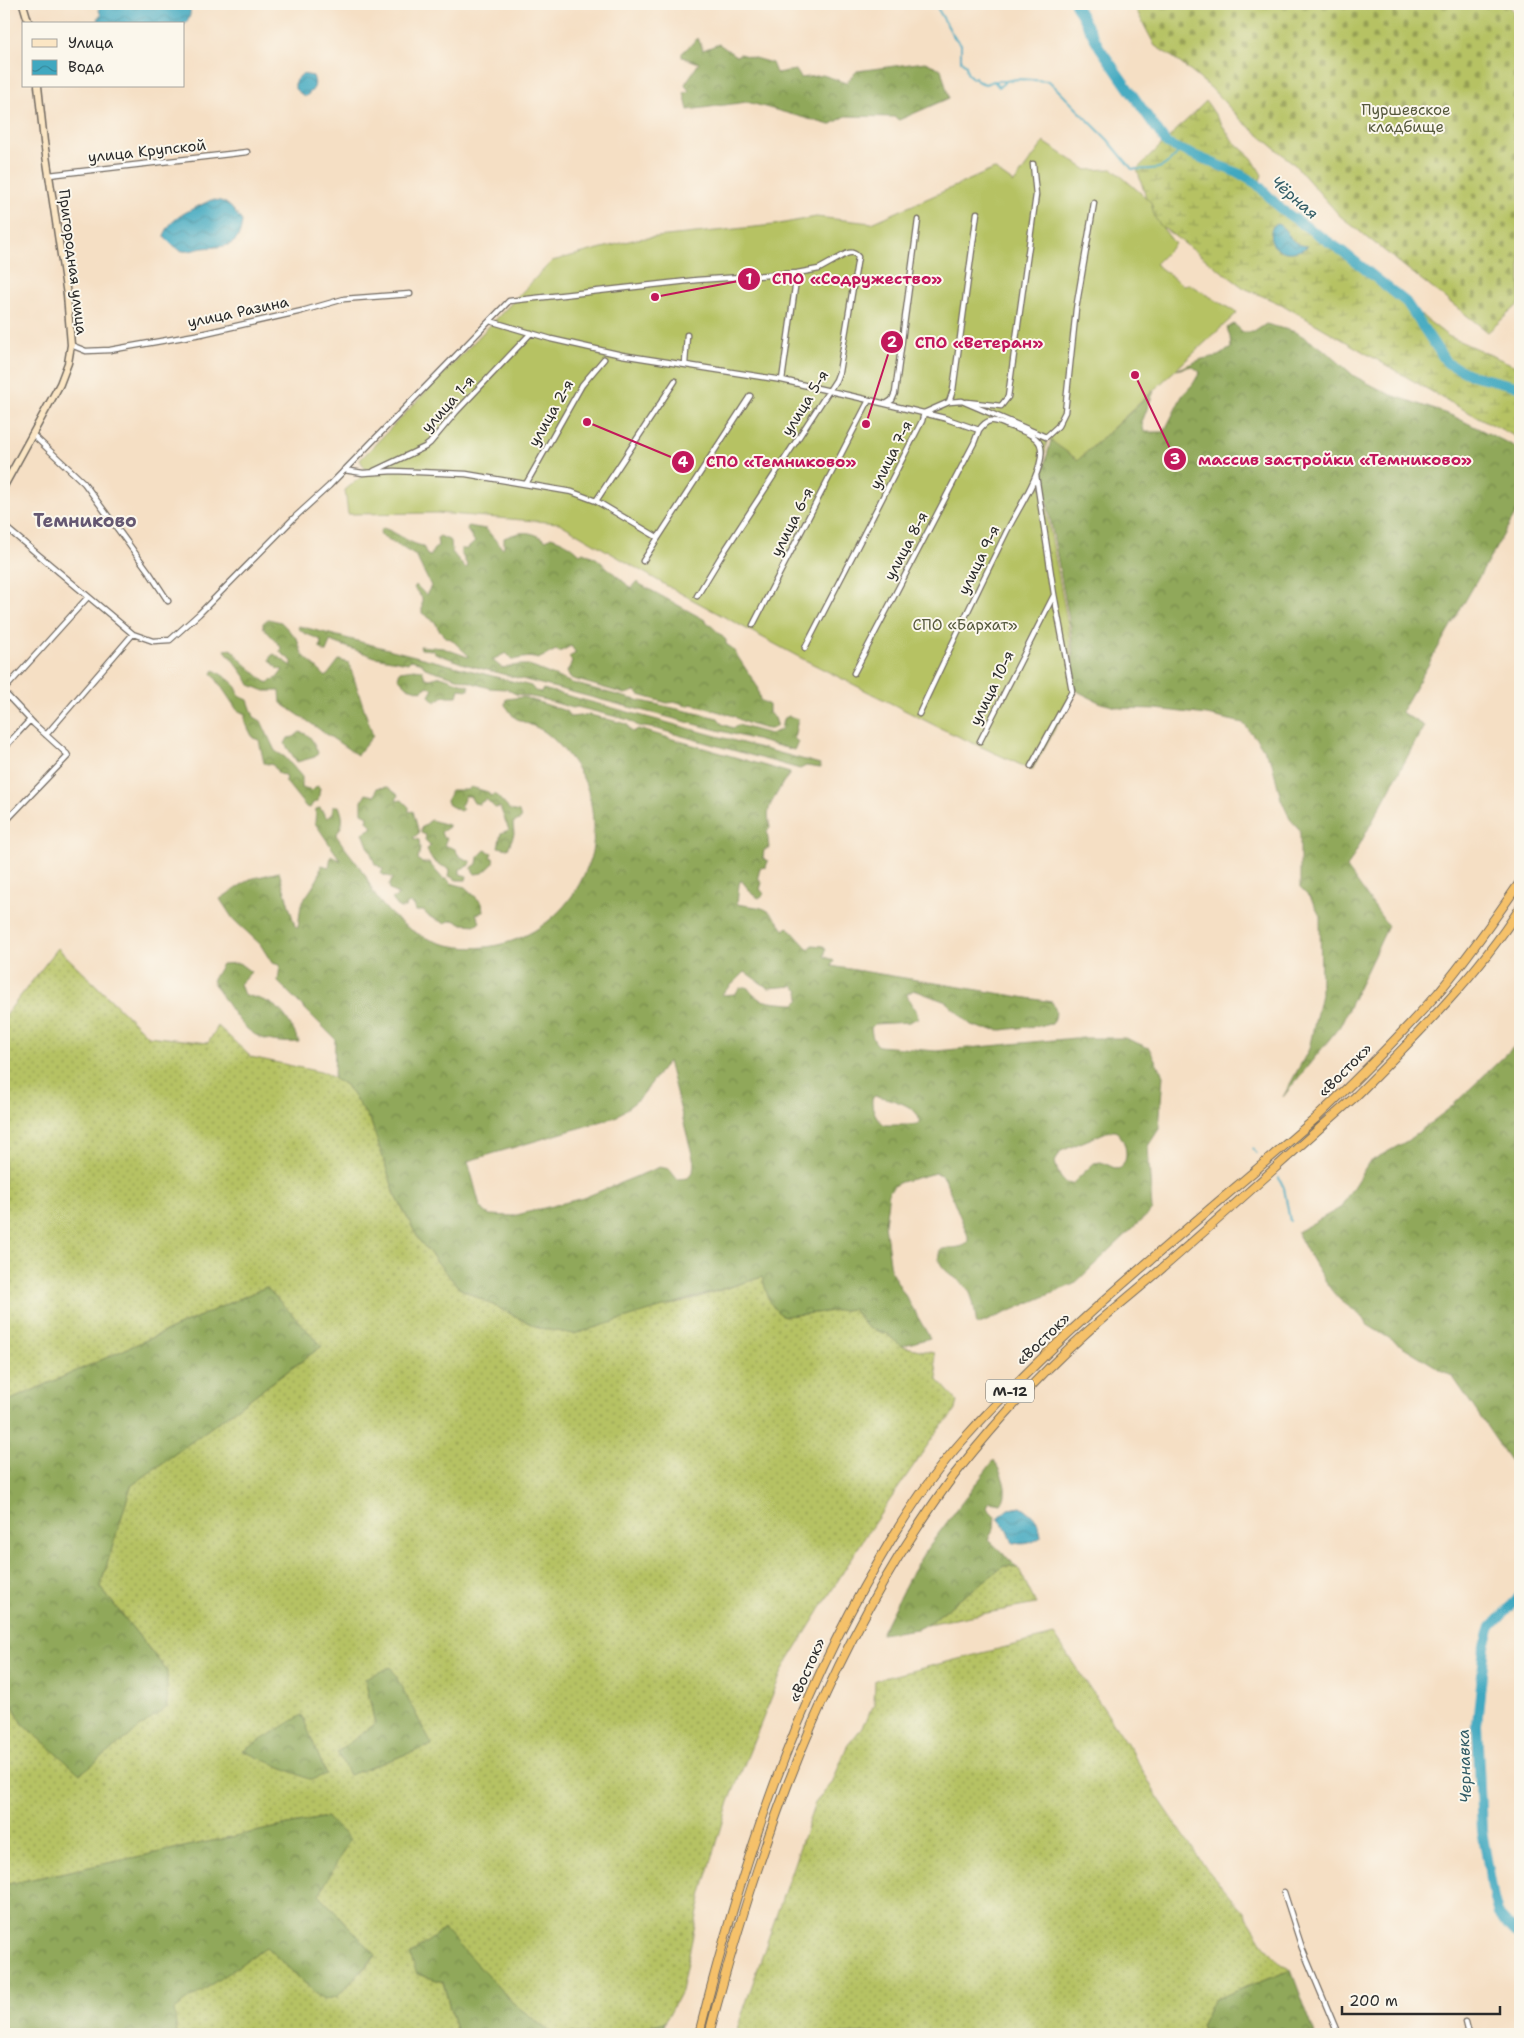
<svg xmlns="http://www.w3.org/2000/svg" width="1524" height="2038" font-family="'Shantell Sans',sans-serif">
<defs>
<pattern id="grass-dots" width="8" height="8" patternUnits="userSpaceOnUse" patternTransform="scale(1.25)"><rect width="8" height="8" fill="#b6c264"/><path d="M2 2h.1M6 6h.1" fill="none" stroke="#949e53" stroke-width="1.8" stroke-linecap="round"/></pattern>
<pattern id="forest-crowns" width="20" height="18" patternUnits="userSpaceOnUse" patternTransform="scale(1.25)"><rect width="20" height="18" fill="#90a85a"/><path d="M2 6a3 3 0 1 1 6 0M12 15a3 3 0 1 1 6 0" fill="none" stroke="#76894b"/></pattern>
<pattern id="wetland-marsh" width="20" height="14" patternUnits="userSpaceOnUse" patternTransform="scale(1.25)"><rect width="20" height="14" fill="#b6c264"/><path d="M1 5h8M5 5V1M11 12h8M15 12V8" fill="none" stroke="#949e53"/></pattern>
<pattern id="cemetery-stones" width="16" height="16" patternUnits="userSpaceOnUse" patternTransform="scale(1.25)"><rect width="16" height="16" fill="#b6c264"/><path d="M2 7V4a2 2 0 0 1 4 0v3zM10 15v-3a2 2 0 0 1 4 0v3z" fill="#949e53"/></pattern>
<pattern id="water-waves" width="16" height="10" patternUnits="userSpaceOnUse" patternTransform="scale(1.25)"><rect width="16" height="10" fill="#40a8c0"/><path d="M0 5q4-4 8 0t8 0" fill="none" stroke="#36899c"/></pattern>
</defs>
<rect width="100%" height="100%" fill="#fbf7ec"/>
<filter id="ink" filterUnits="userSpaceOnUse"><feTurbulence type="fractalNoise" baseFrequency=".02" numOctaves="2"/><feDisplacementMap in="SourceGraphic" scale="10" xChannelSelector="R" yChannelSelector="G"/><feConvolveMatrix kernelMatrix="1 2 1 2 8 2 1 2 1" color-interpolation-filters="sRGB"/></filter>
<filter id="wash" filterUnits="userSpaceOnUse"><feTurbulence type="fractalNoise" baseFrequency=".0096" numOctaves="4" result="noise"/><feDisplacementMap in="SourceGraphic" scale="20" xChannelSelector="R" yChannelSelector="G"/><feGaussianBlur stdDeviation="1.12" result="paint"/><feColorMatrix in="noise" values="0 0 0 0 0 0 0 0 0 0 0 0 0 0 0 0 0 1.4 0 .05"/><feComposite in="paint" operator="in"/></filter>
<g filter="url(#wash)">
<rect width="100%" height="100%" fill="#f5dfc4"/>
<!-- grass -->
<path fill="url(#grass-dots)" stroke="#707648" fill-rule="evenodd" d="M58 948 148 1036 208 1043 218 1026 251 1057 325 1073 346 1085 371 1122 395 1194 419 1240 459 1288 539 1328 680 1303 762 1277C767 1291 770 1311 785 1316L853 1309 863 1323 871 1329 887 1334 901 1346 934 1353 938 1380 958 1402 955 1412 938 1430 868 1532 783 1669 729 1802 702 1893 681 1991 665 2022 616 2034 551 2033 513 2003 443 1930 417 1974 443 1982 457 2034H177L173 2010 266 1946 323 2000 338 1996 376 1956 319 1895 326 1817 4 1885V1690L23 1724 167 1671 100 1587 131 1486 322 1346 266 1287 4 1403V1017ZM365 1679 432 1745 338 1752 375 1724Z
M1004 1566H1011L1019 1569 1036 1604 927 1624Z
M1054 1635 1131 1749 1155 1793 1205 1867 1244 1912 1261 1939 1279 1963 1291 1970 1213 2000 1201 2024 1204 2034H740L737 2029 815 1803 832 1783 847 1746 860 1730 874 1705 875 1680Z"/>
<!-- forest -->
<path fill="url(#forest-crowns)" stroke="#5e6a42" fill-rule="evenodd" d="M698 38 703 50 719 44 736 56 740 54 772 63 776 73 796 70 801 78 823 75 846 83 857 71 925 62 941 69 949 98 899 120 894 117 846 116 830 125 747 102 688 110 684 93 689 91 685 84 699 63 682 57V53Z
M1234 324 1243 332H1254L1266 324 1296 332 1326 351 1354 376 1389 394 1453 416 1520 449V506L1401 712 1424 726 1347 868 1388 926 1340 1026 1283 1097 1309 1049 1321 994 1320 916 1311 899 1300 888V830L1290 819 1281 799 1272 763 1258 741 1243 723 1207 715 1156 709 1121 708 1101 703 1075 690 1071 631 1042 475 1051 440 1078 460 1154 391 1142 422 1144 432H1164L1182 396 1193 384 1200 372 1192 366 1176 370 1202 359 1218 356 1231 348 1230 337 1227 328Z
M468 526 486 529 502 548 504 547V538C522 531 529 530 546 540L551 537C563 541 571 545 580 554L583 552 596 558 631 588 636 582 705 620 726 640V644L732 648 757 686 760 700 769 705V713L775 718 777 724C775 727 775 728 771 729 764 730 739 721 734 716L692 704 686 706 678 702 667 703 639 695 635 691 625 694 570 678 567 672 572 662 569 657 576 653 571 646 559 652 556 650 538 659C529 656 522 658 513 660L506 653 492 660 502 668 518 665H527L572 683 628 698 718 718 722 724 733 728 738 725 770 734 781 730 783 719 789 716 798 719 794 738 798 742 794 750 464 664 435 653 432 650 421 649 420 646 443 648 468 657 469 656 451 639 447 638 439 630 435 622 422 613V598L414 588 416 585 426 595 431 586 416 556 381 535 380 531 383 528C397 532 409 544 423 546L427 555 431 556 433 550 438 546 437 538 440 536 451 541 452 552 465 568 468 567 461 553V549H467L475 542 467 530Z
M268 619 281 622 297 639 302 654 326 677 339 660 349 663 373 736 357 755 281 703 280 691H265L250 685C244 672 233 662 225 650L231 649 243 662 267 683 277 678 283 670 278 669 270 660 271 656 274 654 292 666V661L280 652 281 647 263 627V623Z
M299 626 531 686 535 691 541 692 543 689 820 764V768L806 766 800 769 657 729 638 726 629 720 577 707 573 708 542 699 516 694 506 689 489 688 425 668 422 663 411 660 408 663 375 657 330 641 326 653 320 648 321 640 304 633 298 628Z
M414 669 422 670 425 678 430 679 441 676 469 686V690L459 689 457 696H444L435 702 429 696 433 689 428 686 421 691 407 687 398 678 400 671Z
M214 670C226 678 237 682 239 696L248 700 254 717 261 721 275 751 285 757 302 777V788L312 791 317 786 320 788 318 801 313 803 310 808 306 807 286 782 285 775 279 774 273 765 264 763 259 740 253 738 245 722V714L237 710 212 673Z
M523 697 566 711 570 717 590 715 627 724 630 730 633 732 638 729 790 773C788 778 783 781 781 786 772 804 765 806 770 827L767 831 769 848 764 850 763 858 768 861 766 867 760 868 758 877 762 883 760 889 764 894 759 898 753 895 741 880 739 884 737 904C766 909 766 904 784 930L788 927 809 950 812 945 823 946 826 950 824 956 834 961 831 966 1052 1002C1057 1011 1057 1016 1052 1024L1002 1030 984 1029 971 1025 946 1002 914 990 907 994C908 1003 917 1008 918 1018L909 1022 875 1024 871 1028C872 1036 873 1041 879 1046L936 1051 1075 1038H1125L1149 1048 1163 1075 1159 1129 1148 1146 1152 1210 1074 1284 977 1325C975 1315 974 1300 969 1291 960 1276 933 1271 940 1250 950 1246 959 1250 968 1243V1236L945 1179 941 1175 935 1173 901 1182 895 1185 889 1192 885 1224 891 1271 930 1338 901 1346 887 1334 867 1327 853 1309 785 1316C769 1311 767 1291 762 1277L574 1334 539 1328 459 1288 419 1240 395 1194 371 1122 346 1085 334 1079 335 1039 278 982 280 965 272 963 260 944 233 919 220 899 250 879 279 872 295 926 298 928 301 904 312 888 319 876 321 865 329 867 331 856 341 861 315 823 316 809 320 808 327 818 333 814V806H339C344 819 344 824 336 835 344 848 357 862 365 875 368 880 370 886 373 892 380 904 393 917 404 925 465 970 551 945 583 877 587 868 592 856 593 845 594 839 593 832 593 826 593 811 590 792 583 778 574 762 560 743 545 732 536 726 521 722 514 717 511 714 508 708 505 705L506 699ZM745 972 768 988 793 986 799 991 800 999 795 1004H791C773 1002 758 1004 748 988 741 985 739 989 735 994L721 995ZM668 1061 694 1162 693 1172 688 1178 677 1179 669 1169 660 1167 583 1198 513 1216 490 1215 485 1212 480 1206 468 1161 616 1117 640 1098ZM875 1096C888 1098 922 1106 919 1123L916 1125H885C877 1120 871 1109 872 1099ZM1109 1131H1115C1126 1137 1132 1164 1117 1169L1101 1162 1094 1163 1072 1184C1060 1183 1058 1172 1055 1162L1061 1151Z
M300 732C311 734 314 743 318 753L315 757 297 762 285 744 288 738 294 737Z
M388 787 398 795 396 801 402 800 409 807V812L413 811 419 833 413 838 419 840 420 849 418 859 422 863H429L443 879H447L451 883 465 887 482 903 483 912 476 914 480 922 477 925 463 924 453 920 444 923 428 916 424 911H416L414 905 409 903 405 907 400 909 392 899 399 895 390 890 389 885 393 878 381 874 383 869 375 864 363 833 373 827 367 821 368 816 362 813V801L366 794 375 796 377 788Z
M471 787 488 792 490 796 495 794 510 810 519 812 521 819 513 823 514 834 508 849 498 847 501 833 509 830 500 807 495 808 486 799 479 804 474 803 470 796H465L462 804 460 805 463 809 460 811 449 805 447 801 451 790H467Z
M431 820 448 825 449 827 441 832 443 838H447L444 845 455 849 459 856 471 862 468 866 460 869V874L467 876 466 880H457L449 876 450 869C437 864 431 863 427 849L431 846 425 840 426 835 421 833V828Z
M485 850 492 853 490 857 493 858 494 863 483 873 475 874 471 868 477 864 478 857Z
M239 963 251 972 240 984 244 995C278 1002 285 1011 299 1042 245 1046 239 1019 212 981L222 964Z
M1520 1041V1475L1453 1377 1366 1324C1360 1311 1347 1307 1338 1298 1324 1283 1306 1250 1297 1232L1340 1208 1369 1162 1407 1141 1450 1108Z
M266 1287 322 1346 131 1486 100 1587 167 1671V1707L80 1774 23 1724 4 1690V1403Z
M994 1460C1001 1473 1011 1491 1001 1504L989 1502 987 1508 995 1516 994 1529 988 1539 1019 1569 1011 1566H1004L927 1624 917 1629 881 1634 911 1574 926 1550Z
M391 1667 432 1745 349 1775 337 1752 375 1724 365 1678Z
M302 1715 326 1774 311 1780 243 1751Z
M326 1817 350 1839 319 1895 376 1955 338 1996 323 2000 266 1947 174 2010 177 2034H4V1885Z
M444 1929 513 2003 551 2033 556 2034H457L443 1982 417 1974 410 1955Z
M1291 1970 1315 2034H1204L1201 2024 1213 2000Z
M665 2022 663 2034H616Z"/>
<!-- wetland -->
<path fill="url(#wetland-marsh)" stroke="#707648" d="M1206 101 1233 141 1252 158 1262 175 1258 186 1307 229 1348 255 1379 283 1448 336 1520 368V439L1453 404 1283 305 1244 288 1153 220 1137 169Z"/>
<!-- cemetery -->
<path fill="url(#cemetery-stones)" stroke="#707648" d="M1133 4H1508L1520 20V303L1488 332 1340 216 1294 164 1241 120 1211 88 1174 58 1155 46Z"/>
<!-- garden -->
<path fill="#b6c264" stroke="#707648" d="M1044 142 1087 170 1113 169 1151 202 1155 218 1175 244 1155 264 1183 285 1189 284 1237 313 1078 460 1046 437 1044 439 1047 441 1040 476 1069 631 1074 694 1032 770 940 728 797 656 669 587 559 523 437 513 348 514 345 490 367 472 360 460 552 261 637 239 774 225 816 217 872 223 994 169 1014 183Z"/>
<!-- water -->
<path fill="url(#water-waves)" stroke="#366a76" d="M100 4H189C191 12 191 19 184 25L100 24 97 18 101 16 99 10Z
M302 74 313 76C317 87 314 89 305 97L295 89V81Z
M211 200C229 200 231 208 242 221 240 248 227 246 203 248 197 249 189 252 183 251 176 250 169 242 164 237 169 216 194 209 211 200Z
M1277 224C1291 229 1285 244 1308 246 1289 260 1262 249 1273 226Z
M1021 1507C1034 1515 1040 1522 1041 1537 1031 1544 1025 1545 1013 1543L1008 1531 998 1518 1008 1509Z"/>
<g fill="none" stroke-linecap="round" stroke-linejoin="round">
<!-- stream -->
<path stroke="#40a8c0" stroke-width="2" d="M935 4 954 37 961 44V61L966 65 967 73 973 79 975 77 977 81 985 84 994 81H1006L1017 79 1049 81 1108 140 1132 169C1157 170 1164 171 1180 150
M994 81 999 87 1006 81
M1253 1149 1256 1153
M1279 1178 1284 1188 1290 1221
M1520 1709 1518 1722 1520 1731"/>
<!-- river -->
<path stroke="#40a8c0" stroke-width="10" d="M1075 4 1100 48 1167 144 1240 174 1257 184 1282 210 1342 251 1406 302 1447 363 1471 375 1520 387
M1520 1596 1491 1627 1485 1645 1477 1724 1482 1831 1494 1899 1498 1914 1520 1937"/>
</g>
</g>
<g filter="url(#ink)">
<g fill="none" stroke-linecap="round" stroke-linejoin="round">
<!-- street casing -->
<g stroke="#726a61" stroke-width="7">
<path id="street" d="M49 175 247 152
M490 321 551 339 622 355 782 380 869 400
M71 345 86 351 110 350 201 334 302 311 344 299 410 294
M685 364 687 335
M782 380 797 273
M949 402 962 401 1046 437 1058 426 1065 412 1076 309 1094 203
M967 402 1001 406 1008 397 1036 195 1033 164
M886 404 944 418 979 430C987 419 992 419 1004 424 1015 429 1040 434 1041 448 1045 471 1015 513 1005 535 976 594 947 654 919 714
M32 434 84 483 149 572 168 601
M344 470 363 473 394 471 466 474 572 492 596 501 657 537
M374 471 425 447 430 443 456 412 531 333
M526 484 582 385 604 359
M596 501 675 381
M4 526 133 634 153 641 170 640 199 614 295 517 329 486 509 301 697 280 797 273 819 269 846 254C851 252 854 252 858 257L839 372 836 380 720 558 697 596
M643 561 750 396
M753 625 869 400 886 404 892 400 895 393 918 220
M805 648 922 421 924 413 949 402 953 390 977 213
M854 673 974 443 979 430
M4 690 88 597
M4 692 34 724 67 754 68 756 4 823
M46 735 133 634
M980 741 1054 595
M4 748 30 720
M1031 766 1072 691 1054 594 1036 475
M1284 1892 1302 1948 1338 2034
M1465 2022 1468 2034"/>
</g>
<!-- secondary casing -->
<g stroke="#726a61" stroke-width="9">
<path id="secondary" d="M23 4 29 24
M4 486 60 384 68 363 71 345 67 295 44 142 38 86"/>
</g>
<!-- highway casing -->
<g stroke="#726a61" stroke-width="10">
<path id="highway" d="M699 2034C740 1871 792 1708 878 1562 902 1520 929 1478 962 1441 1068 1322 1195 1224 1315 1119 1357 1079 1399 1037 1438 993 1467 958 1494 920 1520 882
M709 2034C753 1867 808 1704 899 1556 918 1527 937 1496 959 1469 998 1420 1041 1373 1087 1332 1111 1311 1135 1292 1159 1271 1225 1214 1290 1154 1356 1096 1415 1037 1475 978 1520 908"/>
</g>
<!-- street -->
<use href="#street" stroke="#fff" stroke-width="4.5"/>
<!-- secondary -->
<use href="#secondary" stroke="#fbe6c4" stroke-width="6"/>
<!-- highway -->
<use href="#highway" stroke="#f5c16b" stroke-width="8"/>
</g>
</g>
<g text-anchor="middle" stroke-width="4" stroke-linejoin="round" paint-order="stroke">
<!-- shield labels -->
<rect fill="#fbf7ec" stroke="#696865" stroke-width="1" x="986" y="1379.5" width="48" height="23" rx="4"/>
<g font-size="14" font-weight="bold" fill="#2b2b2b">
<text x="1010" y="1396">М-12</text>
</g>
<!-- park labels -->
<g font-size="15" fill="#55583c" stroke="#fbf7ec">
<text x="1406" y="115">Пуршевское<tspan x="1406" dy="17">кладбище</tspan></text>
<text x="965" y="630">СПО «Бархат»</text>
</g>
<!-- street labels -->
<g font-size="15" fill="#2b2b2b" stroke="#fbf7ec">
<text transform="translate(147 151) rotate(-6)" y="5">улица Крупской</text>
<text transform="translate(73 262) rotate(83)" y="5">Пригородная улица</text>
<text transform="translate(238 312) rotate(-12)" y="5">улица Разина</text>
<text transform="translate(805 403) rotate(-58)" y="5">улица 5-я</text>
<text transform="translate(448 404) rotate(-48)" y="5">улица 1-я</text>
<text transform="translate(551 413) rotate(-60)" y="5">улица 2-я</text>
<text transform="translate(891 455) rotate(-63)" y="5">улица 7-я</text>
<text transform="translate(792 522) rotate(-63)" y="5">улица 6-я</text>
<text transform="translate(906 546) rotate(-62)" y="5">улица 8-я</text>
<text transform="translate(979 560) rotate(-64)" y="5">улица 9-я</text>
<text transform="translate(992 688) rotate(-64)" y="5">улица 10-я</text>
<text transform="translate(1345 1070) rotate(-45)" y="5">«Восток»</text>
<text transform="translate(1043 1339) rotate(-44)" y="5">«Восток»</text>
<text transform="translate(807 1670) rotate(-66)" y="5">«Восток»</text>
</g>
<!-- water labels -->
<g font-size="16" font-style="italic" fill="#335d67" stroke="#fbf7ec">
<text transform="translate(1295 197) rotate(41)" y="6">Чёрная</text>
<text transform="translate(1464 1766) rotate(-92)" y="6">Чернавка</text>
</g>
<!-- quarter labels -->
<g font-size="18" font-weight="bold" fill="#655872" stroke="#fbf7ec">
<text x="85" y="527">Темниково</text>
</g>
</g>
<!-- callouts -->
<path fill="none" stroke="#c2185b" stroke-width="2" d="M655 297L749 279M866 424L892 342M1135 375L1175 459M587 422L683 462"/>
<g fill="#c2185b" stroke="#fbf7ec" stroke-width="2">
<circle cx="655" cy="297" r="5"/>
<circle cx="866" cy="424" r="5"/>
<circle cx="1135" cy="375" r="5"/>
<circle cx="587" cy="422" r="5"/>
<circle cx="749" cy="279" r="12"/>
<circle cx="892" cy="342" r="12"/>
<circle cx="1175" cy="459" r="12"/>
<circle cx="683" cy="462" r="12"/>
</g>
<g font-size="15" text-anchor="middle" font-weight="bold" fill="#fff">
<text x="749" y="284">1</text>
<text x="892" y="347">2</text>
<text x="1175" y="464">3</text>
<text x="683" y="467">4</text>
</g>
<g font-size="16" text-anchor="middle" font-weight="bold" fill="#c2185b" stroke="#fbf7ec" stroke-width="4" stroke-linejoin="round" paint-order="stroke">
<text x="857" y="284">СПО «Содружество»</text>
<text x="979" y="348">СПО «Ветеран»</text>
<text x="1335" y="465">массив застройки «Темниково»</text>
<text x="781" y="467">СПО «Темниково»</text>
</g>
<!-- margin -->
<rect width="1524" height="2038" fill="none" stroke="#fbf7ec" stroke-width="20"/>
<!-- legend -->
<rect x="22" y="22" width="162" height="65" fill="#fbf7ec" stroke="#a8a59f"/>
<rect x="32" y="39" width="25" height="8" fill="#fbe6c4" stroke="#a8a59f"/>
<text x="68" y="48" font-size="15" fill="#2b2b2b">Улица</text>
<rect x="32" y="60" width="25" height="15" fill="url(#water-waves)" stroke="#a8a59f"/>
<text x="68" y="72" font-size="15" fill="#2b2b2b">Вода</text>
<!-- scale -->
<path d="M1342 2006v8h158v-8" fill="none" stroke="#2b2b2b" stroke-width="2.5"/>
<text x="1349" y="2006" font-size="15" fill="#2b2b2b" stroke="#fbf7ec" stroke-width="4" paint-order="stroke">200 m</text>
</svg>
